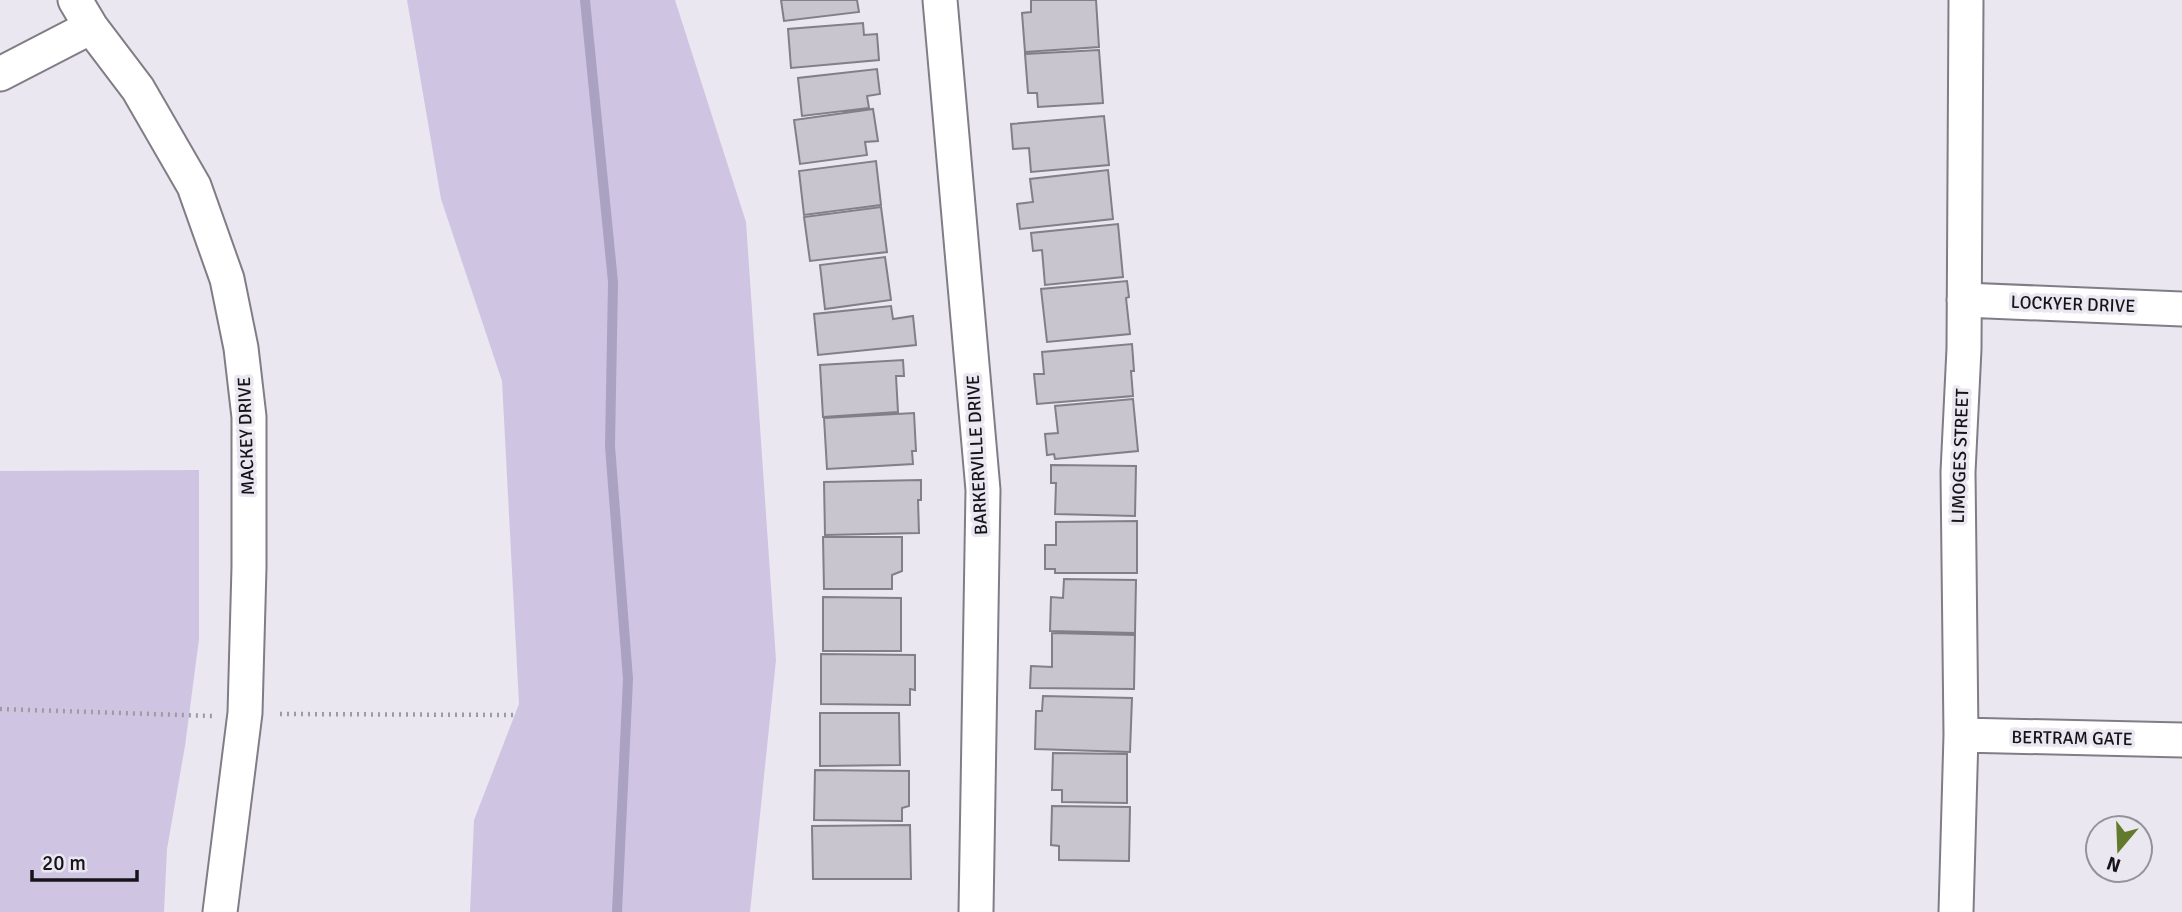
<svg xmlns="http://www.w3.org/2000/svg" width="2182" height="912" font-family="Signika,sans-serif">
<rect width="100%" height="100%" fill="#eae7f1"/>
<!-- green -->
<path fill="#cfc5e3" d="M407 0H675L746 222 776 660 750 912H470L474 820 519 704 502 381 441 199Z
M199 470V639L185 746 167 849 164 912H0V471Z"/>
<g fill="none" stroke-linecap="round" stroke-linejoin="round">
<!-- stream -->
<path stroke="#aba1c0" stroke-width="10" d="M585 0 613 282 610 446 628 679 617 912"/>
</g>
<!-- building -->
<path fill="#c8c5cf" stroke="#827f89" stroke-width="2" d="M781 0H857L859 12 784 21Z
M1031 0H1096L1099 47 1025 52 1022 13 1031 12Z
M863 23 864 35 877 34 879 60 791 68 788 29Z
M1099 50 1103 103 1038 107 1037 93H1028L1025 54Z
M877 69 880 94 867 96 869 108 802 116 798 78Z
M873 109 878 141 865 142 867 155 800 164 794 120Z
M1104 116 1109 165 1031 172 1029 148 1013 149 1011 124Z
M876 161 881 205 804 215 799 171Z
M1108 170 1113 219 1020 229 1017 204 1033 202 1030 179Z
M881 207 887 252 810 261 804 217Z
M1118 224 1123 277 1045 285 1042 250 1033 251 1031 233Z
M885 257 891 300 825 309 820 265Z
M1127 281 1129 297 1126 298 1130 334 1047 342 1041 289Z
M891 306 893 319 913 316 916 345 818 355 814 314Z
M1132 344 1134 371H1131L1133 396 1037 404 1034 374H1044L1042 352Z
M903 360 904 376H896L898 412 823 417 820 365Z
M1133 399 1138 451 1055 459 1054 454 1047 455 1045 434 1058 433 1055 406Z
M914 413 916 451H912L913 464 827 469 824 418Z
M1051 465 1136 466 1135 516 1055 514 1056 483H1051Z
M921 480V500H918L919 533 825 535 824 482Z
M1137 521V573H1055V569H1045V545H1056V522Z
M823 537H902V571L892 575V589H824Z
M1064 579 1136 580 1135 633 1050 631 1051 597 1063 598Z
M823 597 901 598V651H823Z
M1052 633 1135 635 1134 689 1030 688 1031 666 1052 667Z
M821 654 915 655V690L910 689V705L821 704Z
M1043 696 1132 698 1130 752 1035 749 1036 711H1042Z
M820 713H899L900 765 820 766Z
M1053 753 1127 754V803L1062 802V790H1052Z
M815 770 909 771V806L902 808V821L814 820Z
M1052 806 1130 807 1129 861 1059 860V846L1051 845Z
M910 825 911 879H813L812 826Z"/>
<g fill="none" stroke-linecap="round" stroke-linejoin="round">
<!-- minor casing -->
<g stroke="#807d86" stroke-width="37">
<path id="minor" d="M75 0 91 27 138 89 194 186 227 279 241 348 249 417V567L245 713 220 912
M940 0 983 490 976 912
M0 74 91 27
M1964 300 2182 309
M1961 735 2182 740
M1956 912 1961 735 1958 472 1964 349 1966 0"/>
</g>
<!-- path -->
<path stroke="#9d9ba2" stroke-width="4.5" stroke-dasharray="2 5" stroke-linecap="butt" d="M0 709 212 716
M280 714 513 715"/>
<!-- minor -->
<use href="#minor" stroke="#fff" stroke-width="33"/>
</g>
<g text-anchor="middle" stroke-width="7" stroke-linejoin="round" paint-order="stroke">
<!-- street labels -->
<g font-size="18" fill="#151418" stroke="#eae7f1">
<text transform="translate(2073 304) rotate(2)" y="6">LOCKYER DRIVE</text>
<text transform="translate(246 436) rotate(-92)" y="6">MACKEY DRIVE</text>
<text transform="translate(977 455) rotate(-93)" y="6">BARKERVILLE DRIVE</text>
<text transform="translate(1960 456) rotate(-88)" y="6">LIMOGES STREET</text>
<text transform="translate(2072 738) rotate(1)" y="6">BERTRAM GATE</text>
</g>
</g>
<!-- north arrow -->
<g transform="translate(2119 849) rotate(199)"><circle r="33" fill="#eae7f1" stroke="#95939a" stroke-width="2"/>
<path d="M0-5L12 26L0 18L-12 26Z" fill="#627a2c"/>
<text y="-10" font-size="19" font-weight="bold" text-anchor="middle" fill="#151418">N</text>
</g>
<!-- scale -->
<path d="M32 870v10h105v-10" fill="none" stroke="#151418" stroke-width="3.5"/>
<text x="42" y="870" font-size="21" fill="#151418" stroke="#eae7f1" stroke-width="5" paint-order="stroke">20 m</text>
</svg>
